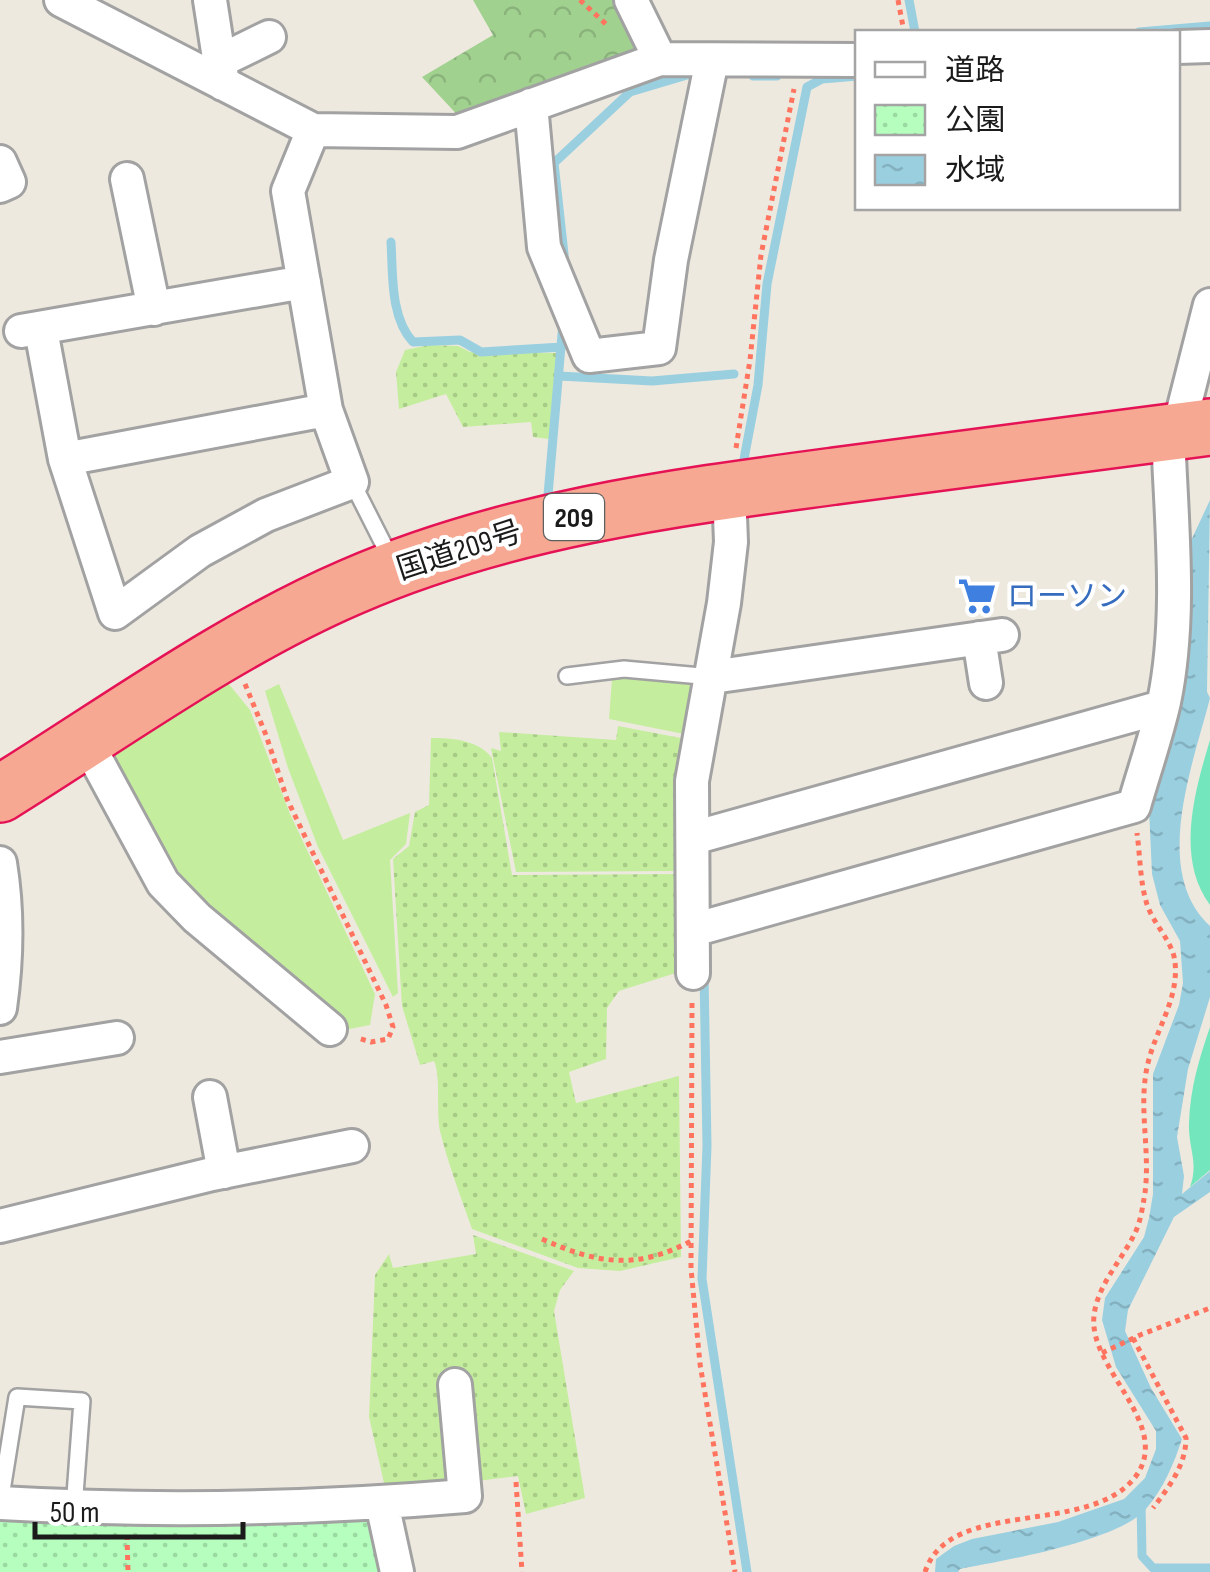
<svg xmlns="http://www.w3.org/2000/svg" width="1210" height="1572" font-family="'Sofia Sans Condensed','Noto Sans JP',sans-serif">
<defs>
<pattern id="grass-dots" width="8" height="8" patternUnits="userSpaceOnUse" patternTransform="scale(2.5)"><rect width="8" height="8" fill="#c4ee9e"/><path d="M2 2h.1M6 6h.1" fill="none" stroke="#a8cc88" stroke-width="1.8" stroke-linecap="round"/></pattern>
<pattern id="forest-crowns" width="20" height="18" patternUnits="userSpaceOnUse" patternTransform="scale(2.5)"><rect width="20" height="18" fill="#a1d18f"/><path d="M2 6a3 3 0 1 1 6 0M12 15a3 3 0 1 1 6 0" fill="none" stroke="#8ab37b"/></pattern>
<pattern id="park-dots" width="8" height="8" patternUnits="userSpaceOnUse" patternTransform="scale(2.5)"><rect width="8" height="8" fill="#b5febd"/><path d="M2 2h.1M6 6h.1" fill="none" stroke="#9bd9a2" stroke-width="1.8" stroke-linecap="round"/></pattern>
<pattern id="water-ripples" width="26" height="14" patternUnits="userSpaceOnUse" patternTransform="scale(2.5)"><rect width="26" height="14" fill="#9acfe0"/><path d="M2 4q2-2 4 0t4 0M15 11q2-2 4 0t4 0" fill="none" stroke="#84b1c0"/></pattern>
</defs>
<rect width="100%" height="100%" fill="#eee9df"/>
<!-- grass -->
<path fill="url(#grass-dots)" d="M430 345 458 346 470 352 557 353 549 439 533 437 531 422 463 427 446 394 399 409 396 372 405 350Z
M618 726 681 738 680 871 516 872 491 748 501 751 499 732 616 740Z
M431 738C452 738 479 740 492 758L512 875 683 874 682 971 619 991 607 1008 606 1059 569 1072 576 1103 679 1076 681 1257 620 1271 578 1268 472 1229C461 1197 448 1164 440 1131 436 1111 441 1076 434 1061L420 1065 402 1006 393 859 409 846 415 812 429 805Z
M473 1235 574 1271 560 1290 554 1311 585 1498 526 1514 518 1476 386 1492 369 1417 375 1275 389 1254 393 1268 476 1254Z"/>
<!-- forest -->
<path fill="url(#forest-crowns)" d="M473 0H623L650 54 464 122 422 77 493 35Z"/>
<!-- park -->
<path fill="url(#park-dots)" d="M0 1516 369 1522 379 1572H0Z"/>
<!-- garden -->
<path fill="#c4ee9e" d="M627 673 700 681 684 734 609 719 612 679Z
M228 683 250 710 290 814 375 994 370 1025 344 1030 198 905 174 865 164 864 109 758Z
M279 684 343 840 410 813 406 844 390 860 398 993 393 997 318 847 288 768 265 691Z"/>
<!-- pitch -->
<path fill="#74e6bd" d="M1210 740V905C1175 858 1195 790 1210 740Z
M1210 1027V1170L1190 1187C1199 1162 1188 1148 1189 1123 1190 1089 1199 1059 1210 1027Z"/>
<!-- water -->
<path fill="url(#water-ripples)" d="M1210 500 1207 692 1210 698C1193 765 1151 871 1210 926V997L1188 1069 1177 1137 1184 1176 1182 1194 1210 1171V1192L1174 1217 1128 1310 1125 1331 1151 1388 1182 1439C1174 1464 1163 1489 1146 1509 1119 1541 1002 1561 960 1569L958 1572H935L936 1559 954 1546 972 1539 1058 1522 1124 1499 1145 1478 1156 1449V1431L1116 1367 1102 1320 1105 1298 1144 1237 1149 1218 1153 1194V1074L1179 1005 1183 983 1180 941 1160 905 1152 874 1148 787 1189 545Z"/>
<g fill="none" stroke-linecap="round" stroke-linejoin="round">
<!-- stream -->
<path stroke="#9acfe0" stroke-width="9" d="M909 0 915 32
M1139 32 1210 26
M753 76H777
M391 242C393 274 390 317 413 342L460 340 481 352 562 347
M565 263 554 163 630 92 687 75H698
M559 376 652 381 734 374
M744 459 758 385 767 284 807 87 822 79 858 76
M548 495 563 323
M704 973 707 1146 702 1279 747 1572
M1141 1502 1142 1556 1153 1568H1210"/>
<!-- service casing -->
<g stroke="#a2a2a2" stroke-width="20">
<path id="service" d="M352 482 393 563
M567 676 624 669 712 677
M0 1503 17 1397 82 1401 74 1508"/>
</g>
<!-- minor casing -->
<g stroke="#a2a2a2" stroke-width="38">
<path id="minor" d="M61 0 313 130 457 132 660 59 858 60
M210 0 223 84
M631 0 660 59
M1178 47 1210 46
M220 61 269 37
M531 105 544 247 589 356 659 348 671 260 712 60
M0 162 9 182 0 186
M127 179 154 309
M41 330 65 459 326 410 288 191 313 130
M21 331 304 282
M1178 431 1210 305
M65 459 115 613 200 551 266 515 352 482 326 410
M979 638 986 683
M712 677 1002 635
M86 741 163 883 197 918 330 1029
M693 838 1162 707
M0 863C8 912 7 958 0 1008
M693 930 1134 806C1144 771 1156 737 1164 702 1182 615 1171 521 1168 432
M693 973 692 781 724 603 731 542 729 490
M0 1057 117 1038
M210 1097 224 1172
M0 1226 212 1174 352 1146
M0 1503C155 1512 310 1509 465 1496L455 1385
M382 1503 397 1572"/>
</g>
<!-- trunk casing -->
<g stroke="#e51355" stroke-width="60">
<path id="trunk" d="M0 794C113 724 228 640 351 587 505 520 671 498 835 476 960 460 1085 444 1210 427"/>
</g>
<!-- path -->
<path stroke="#ff735f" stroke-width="5" stroke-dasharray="5 5" stroke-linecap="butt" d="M580 0 609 27
M898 0 904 32
M736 448 750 360 761 255 794 89
M245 684 266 735 287 799 386 1005 393 1027 388 1039 371 1042 358 1038
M692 1003 691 1268 700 1364 735 1572
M542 1239C597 1264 637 1270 691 1241
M1133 1338 1186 1438C1186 1465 1169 1487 1153 1508
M1102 1353 1140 1335 1210 1308
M516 1482 522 1572
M127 1535 128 1572
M925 1572C950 1496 1090 1538 1136 1476 1173 1424 1088 1369 1094 1316 1097 1286 1121 1261 1134 1235 1140 1224 1142 1210 1144 1199 1152 1154 1137 1108 1148 1063 1156 1029 1179 999 1175 962 1173 941 1151 922 1146 901 1140 880 1140 855 1137 833"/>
<!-- service -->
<use href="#service" stroke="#fff" stroke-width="15"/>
<!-- minor -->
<use href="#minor" stroke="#fff" stroke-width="32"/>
<!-- trunk -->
<use href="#trunk" stroke="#f6a892" stroke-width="55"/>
</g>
<!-- icons -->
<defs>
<g id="supermarket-bare" transform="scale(3)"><path d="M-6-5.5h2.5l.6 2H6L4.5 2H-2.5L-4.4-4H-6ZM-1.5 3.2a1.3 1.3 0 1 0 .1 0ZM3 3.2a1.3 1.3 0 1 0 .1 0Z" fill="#3f7fe0" stroke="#fff" stroke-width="2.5" paint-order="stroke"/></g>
</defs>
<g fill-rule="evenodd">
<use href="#supermarket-bare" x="977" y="596"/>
</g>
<g text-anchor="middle" stroke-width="8" stroke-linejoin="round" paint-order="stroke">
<!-- shield labels -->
<rect fill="#fff" stroke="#5f5f5f" stroke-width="2.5" x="544" y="494" width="60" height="46" rx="8"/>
<g font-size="28" font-weight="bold" fill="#1b1b1b">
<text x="574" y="527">209</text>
</g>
<!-- street labels -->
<g font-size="30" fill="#1b1b1b" stroke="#fff">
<text transform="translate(459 550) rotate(-18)" y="10">国道209号</text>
</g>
<!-- shop labels -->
<g font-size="30" fill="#366cbe" stroke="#fff" text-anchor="start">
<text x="1007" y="606">ローソン</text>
</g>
</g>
<!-- legend -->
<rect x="855" y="30" width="325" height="180" fill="#ffffff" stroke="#a4a4a4" stroke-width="2.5"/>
<rect x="875" y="62" width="50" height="15" fill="#ffffff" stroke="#a4a4a4" stroke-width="2.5"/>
<text x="945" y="80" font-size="30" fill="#1b1b1b">道路</text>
<rect x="875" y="105" width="50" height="30" fill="url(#park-dots)" stroke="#a4a4a4" stroke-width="2.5"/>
<text x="945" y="130" font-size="30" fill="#1b1b1b">公園</text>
<rect x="875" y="155" width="50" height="30" fill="url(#water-ripples)" stroke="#a4a4a4" stroke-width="2.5"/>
<text x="945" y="180" font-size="30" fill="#1b1b1b">水域</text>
<!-- scale -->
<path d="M35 1522v15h208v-15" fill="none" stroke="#1b1b1b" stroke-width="5"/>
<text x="50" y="1522" font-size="30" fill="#1b1b1b" stroke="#ffffff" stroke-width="8" paint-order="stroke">50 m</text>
</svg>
